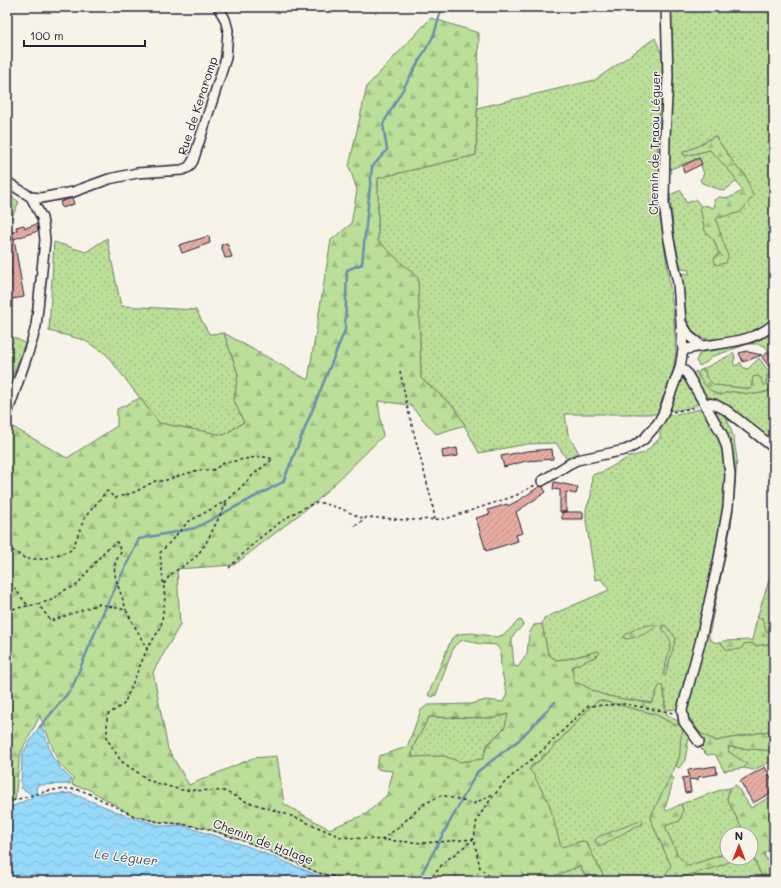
<svg xmlns="http://www.w3.org/2000/svg" width="781" height="888" font-family="Mali,sans-serif">
<defs>
<pattern id="grass-dots" width="8" height="8" patternUnits="userSpaceOnUse"><rect width="8" height="8" fill="#bbde98"/><path d="M2 2h.1M6 6h.1" fill="none" stroke="#a0be84" stroke-width="1.8" stroke-linecap="round"/></pattern>
<pattern id="forest-firs" width="22" height="20" patternUnits="userSpaceOnUse"><rect width="22" height="20" fill="#bbde98"/><path d="M5 1l3.5 6h-7zM16 11l3.5 6h-7z" fill="#a0be84"/></pattern>
<pattern id="water-waves" width="16" height="10" patternUnits="userSpaceOnUse"><rect width="16" height="10" fill="#96d9f8"/><path d="M0 5q4-4 8 0t8 0" fill="none" stroke="#81bad6"/></pattern>
<pattern id="building-hatch" width="6" height="6" patternUnits="userSpaceOnUse"><rect width="6" height="6" fill="#e6aca2"/><path d="M-1 1l2-2M0 6l6-6M5 7l2-2" fill="none" stroke="#c5948c"/></pattern>
</defs>
<rect width="100%" height="100%" fill="#f7f3e8"/>
<filter id="ink" filterUnits="userSpaceOnUse"><feTurbulence type="fractalNoise" baseFrequency=".025" numOctaves="2"/><feDisplacementMap in="SourceGraphic" scale="8" xChannelSelector="R" yChannelSelector="G"/><feConvolveMatrix kernelMatrix="1 2 1 2 8 2 1 2 1" color-interpolation-filters="sRGB"/></filter>
<g filter="url(#ink)">
<!-- grass -->
<path fill="url(#grass-dots)" stroke="#6e806a" d="M668 7H774V319C757 333 708 352 692 330 686 321 685 308 684 298 684 290 681 280 682 273L689 274V270L681 269 674 236 670 195 681 190 686 203 696 200 702 207H700L705 231 714 240 719 254 715 257 725 263 715 220 717 217 741 212 745 174 738 169 715 136 696 147 683 152 685 156 710 150 734 176 737 181 724 191 702 183 700 180 704 174 701 165 702 164 699 158 668 170Z
M655 38 663 57 656 173 659 208 673 308 676 353 672 375 657 414H565L568 434 579 453 566 458 556 443 527 444 479 453 455 408 421 378 418 278 378 241V178L476 155 477 108 595 80Z
M7 193 19 202 7 228Z
M107 238 121 306 196 310 209 334 224 333 238 374 234 401 244 422 224 435 159 423 106 354 84 340 49 331 54 242 86 252Z
M7 334 25 343 7 391Z
M734 353 735 358 733 363 737 366 740 362 743 367 746 369 749 368 759 358 770 373 767 376V385L763 386 754 377 751 389 714 385 706 377 705 371 701 370Z
M696 371 703 382 727 391 755 394 767 392 774 388V442L727 407 706 395 700 389 692 375 693 373Z
M685 378 700 402C694 408 678 411 670 410L669 408 678 381 681 379Z
M711 406 722 411 774 451V454L743 429 727 419 734 438 735 447 737 459 735 486 731 526 709 635V639L714 642 721 643 727 650 744 644 751 643 755 646 774 643V730L716 741 700 733 691 719 688 723 685 708 697 669 732 460Z
M701 409 705 410 714 423 728 465 722 537 680 706 676 709 666 710 665 706V692L659 686 652 703C634 700 613 699 596 692 588 689 583 683 574 683L572 667 584 661 596 657 600 653 598 651 568 659 556 660 548 654 542 624 544 618 609 590 601 579 595 580 586 521V509L591 496 592 475 604 471 629 457 644 453 660 438V430L659 426 667 416Z
M774 565V632L766 631 762 618H757Z
M599 700 655 714 675 725 678 724V721L684 728 680 757 650 818 671 866 665 875 666 881H606L586 842 582 841 561 848 529 770 550 751 591 706Z
M509 714 505 727 487 745 483 759 460 762 444 756 412 757 413 747 429 717 494 718Z
M728 747 774 751V760L754 770 744 768 747 764 729 752Z
M730 788 727 799 745 834H727V853L688 866 678 856 666 829V825L683 810 681 804 723 789Z
M751 852 764 881H676V879L722 865 737 858H751Z
M580 866 585 875 590 881H551L553 876Z"/>
<!-- forest -->
<path fill="url(#forest-firs)" stroke="#6e806a" fill-rule="evenodd" d="M431 18 479 33 476 155 378 178V241L418 278 421 378 455 408 465 425 436 434 410 405 378 401 383 436 318 500 234 565 177 569 180 625 153 672 168 749 189 785 253 758 277 756 284 804 329 829 366 814 387 795 393 771 381 770 376 768 379 756 407 747 421 710 428 705 471 704 486 700 503 702 507 694 501 668 500 650 496 645C490 644 482 645 476 643 465 639 464 638 454 646L436 695 432 697 428 695 452 638 459 634 471 633 497 637 505 634 519 620 522 621 523 625 512 637V645L514 666 518 667 527 654 529 634 534 625 542 624 548 654 556 660 568 659 598 651 600 653C593 659 580 663 572 667L574 683C583 683 588 689 596 692 613 699 634 700 652 703L659 686 662 685C666 694 663 707 667 714 670 717 675 719 678 721V724L675 725 655 714 599 700 591 706 550 751 529 769 533 774 549 803 561 847 582 841 586 842 606 881H590L585 875 580 866 554 876 551 881H438L433 877 380 878 362 881 344 879 318 873 294 862 250 843 205 828 181 824 159 822 134 816 88 789 72 785 73 778 59 764 40 716 20 754 15 800 7 803V434L11 426 67 458 117 426V409L140 398 159 423 224 435 244 422 234 401 238 374 224 333 308 380 331 240 351 224 357 190 349 166 367 86ZM508 714 505 727 487 746 483 759 460 762 444 756 412 757 413 747 429 717 494 718Z
M715 136 738 169 745 174 753 196 741 212 717 218 716 220 728 256 726 263 716 265 714 261 715 257 719 254 714 240 705 231 700 207 706 205 712 208 715 206 714 200 719 197 729 198 742 191 734 176 710 150 685 156 683 152 696 147Z
M774 336V358L765 346 759 344H748L711 357 707 362 699 366 696 361 701 350 758 338Z
M700 370 705 371 706 377 714 385 751 389 753 377 756 376 760 377 763 385H766L767 376 774 370V388C768 391 762 393 756 394 743 395 732 388 721 395 710 393 703 383 697 374Z
M757 618H762L766 631 774 632V643L755 646 751 643 744 644 741 649 727 650 721 643 723 641 752 640Z
M655 624 656 626C649 634 636 638 625 639L624 636 638 627Z
M662 625 666 626 676 638 665 676 663 675 671 644C671 636 662 633 662 625Z
M690 719 700 733 716 741 774 730V751L728 747 729 752 747 764 744 768 724 771 715 754 707 755 689 737 685 760 679 768 676 766C682 753 679 750 681 737 682 730 687 725 690 719Z
M670 777 674 778 665 809 667 811 681 804 683 810 680 821 667 825 666 829 678 856 688 866 727 853V858H737L722 865 676 879V881H666L665 875 671 866 650 818Z
M736 785 751 808 771 796H774V847L764 854 774 876V881H764L751 852V834H745L727 799 730 788Z
M642 820 643 824 634 827 602 846H598L595 840 598 837Z"/>
<!-- water -->
<path fill="url(#water-waves)" stroke="#6890ac" d="M41 724 52 756 60 768 71 779 70 784 37 785 36 790 38 794 42 795 71 793 130 817 163 826 181 825 247 846 324 878 335 881H7V809L31 798 32 797 30 793 21 788 22 754Z"/>
<g fill="none" stroke-linecap="round" stroke-linejoin="round">
<!-- stream -->
<path stroke="#6890ac" stroke-width="2.5" d="M40 727 72 688 104 611 139 539 195 528 283 482 345 330 347 270 362 264 372 167 387 150 383 124 434 35 442 7
M422 873 477 772 519 740 555 702"/>
</g>
<!-- building -->
<path fill="url(#building-hatch)" stroke="#22223b" d="M699 158 702 164 684 173 682 166Z
M72 198 74 204 62 208 60 202Z
M37 224 38 231 14 239 12 232 17 231 16 227 24 225 25 228Z
M209 236 210 243 182 253 179 245Z
M14 239 24 297 7 300V276L12 275 9 259H10L7 241Z
M227 243 232 257 225 258 221 245Z
M747 351 748 352 762 355 743 362 739 353Z
M768 352 774 360V365L770 368 762 357Z
M457 448 458 456 443 458 442 451Z
M552 449 553 459 526 461 504 467 501 456 527 451Z
M554 482 578 487 576 494 566 492V512H560V490L553 489Z
M540 486 543 487 546 492 516 512 523 533 516 535 518 541 486 551 476 518 490 514 488 510 507 504 508 506 521 499Z
M562 512H583V519H562Z
M716 766 717 774 698 777V780L689 779 691 792 685 793 682 778 689 777 688 770Z
M765 767 774 783V791L753 803 740 781Z"/>
<g fill="none" stroke-linecap="round" stroke-linejoin="round">
<!-- minor casing -->
<g stroke="#22223b" stroke-width="12">
<path id="minor" d="M7 182 31 197 41 198 73 192 109 179 137 173 182 170 189 167 193 161 226 58 228 30 225 19 218 7
M682 324 690 337 702 346
M683 350C712 342 749 346 774 324
M680 368 686 372 722 434 727 448 730 475 728 507 719 558 700 643 682 710 684 722 699 742
M705 403 714 404 726 410 774 448
M7 414 32 341 36 326 41 280 45 240 44 231 42 218 31 197
M542 481 569 464 577 460 625 450 634 446 644 439 658 423 663 414 680 368 683 350 678 283 669 240 664 204 665 137 668 77 666 7"/>
</g>
<!-- path -->
<path stroke="#22223b" stroke-width="1.5" stroke-dasharray="3 3" stroke-linecap="butt" d="M400 371 408 410 432 502 435 520
M673 412 697 407
M355 526 367 517 408 520 445 519 515 496 535 485
M7 547 26 559H43L72 550 85 517 107 491 115 498 135 492 155 481H163L198 470H213L224 463 256 457H265L273 459 255 473 228 500 188 522 160 553 165 598 161 627 147 649 124 704 107 715V739L121 761 150 781 181 790 224 791 245 801 289 815 341 837 424 843 474 839 480 868 490 877 493 881
M229 568C241 556 253 543 266 533 276 525 309 500 322 503L342 509 364 519
M7 578 28 606
M164 584 170 575 196 557 206 543 228 500
M38 604 52 600 65 590 76 586 103 553 110 546 117 542 121 552C119 556 116 560 115 564 112 577 123 596 126 610
M7 610 38 604 51 621 99 604 126 610 147 649
M7 803 15 800 51 790 75 789 86 792 134 816 159 822 181 824 205 828 250 843 295 862 318 873 344 879 362 881 380 878 433 877 438 881
M382 840 396 829 424 804 442 795 473 804 493 794
M433 877 443 863 474 839 477 819 491 799 506 781 544 749 588 706 625 704 674 713"/>
<!-- minor -->
<use href="#minor" stroke="#f7f3e8" stroke-width="9"/>
</g>
</g>
<g text-anchor="middle" stroke-width="3" stroke-linejoin="round" paint-order="stroke">
<!-- street labels -->
<g font-size="12" fill="#22223b" stroke="#f7f3e8">
<text transform="translate(198 106) rotate(-72)" y="4">Rue de Keraromp</text>
<text transform="translate(655 143) rotate(-89)" y="4">Chemin de Traou Léguer</text>
<text transform="translate(263 842) rotate(21)" y="4">Chemin de Halage</text>
</g>
<!-- water labels -->
<g font-size="13" font-style="italic" fill="#3f506a" stroke="#f7f3e8">
<text transform="translate(126 857) rotate(7)" y="5">Le Léguer</text>
</g>
</g>
<!-- margin -->
<rect width="781" height="888" fill="none" stroke="#f7f3e8" stroke-width="24"/>
<rect x="12" y="12" width="757" height="864" fill="none" stroke="#22223b" stroke-width="1.5" filter="url(#ink)"/>
<!-- north arrow -->
<g transform="translate(739 846)"><circle r="19" fill="#f7f3e8" stroke="#a29fa3"/>
<path d="M0-3L7 15L0 10L-7 15Z" fill="#c8321e"/>
<text y="-6" font-size="11" font-weight="bold" text-anchor="middle" fill="#22223b">N</text>
</g>
<!-- scale -->
<path d="M24 40v6h121v-6" fill="none" stroke="#22223b" stroke-width="2"/>
<text x="30" y="40" font-size="12" fill="#22223b" stroke="#f7f3e8" stroke-width="3" paint-order="stroke">100 m</text>
</svg>
